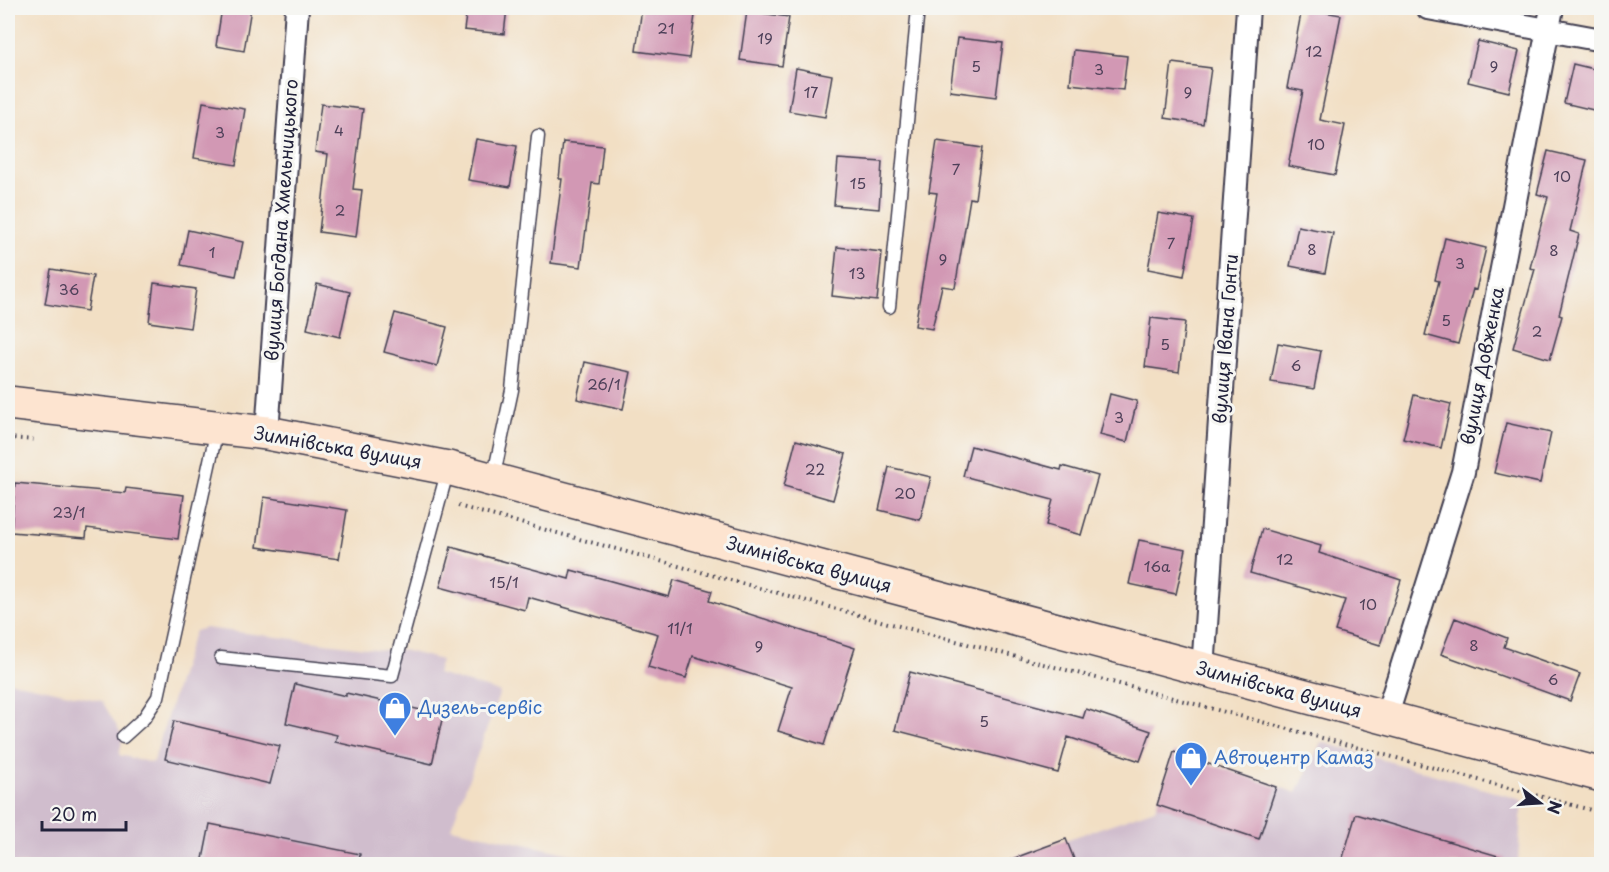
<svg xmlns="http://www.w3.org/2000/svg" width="1609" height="872" font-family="'Playpen Sans',sans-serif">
<rect width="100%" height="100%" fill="#f6f6f2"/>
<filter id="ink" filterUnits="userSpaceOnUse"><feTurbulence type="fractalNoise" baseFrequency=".0167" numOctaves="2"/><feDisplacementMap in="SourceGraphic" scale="12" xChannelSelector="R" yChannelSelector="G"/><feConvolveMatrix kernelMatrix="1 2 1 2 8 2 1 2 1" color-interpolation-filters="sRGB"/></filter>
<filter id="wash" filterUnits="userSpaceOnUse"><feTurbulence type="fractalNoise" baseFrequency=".008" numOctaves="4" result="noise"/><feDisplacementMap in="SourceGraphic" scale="24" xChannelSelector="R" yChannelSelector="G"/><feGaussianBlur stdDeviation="1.35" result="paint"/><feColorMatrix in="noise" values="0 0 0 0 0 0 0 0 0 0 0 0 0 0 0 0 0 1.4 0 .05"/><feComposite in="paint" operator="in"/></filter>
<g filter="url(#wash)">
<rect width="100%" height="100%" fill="#f2dfc4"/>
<!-- industrial -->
<path fill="#d0bdcd" d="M205 628 382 650 399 649 441 660 437 674 500 692 451 828 616 864H8V681L102 701 123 737 119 755 153 763 189 646 195 631Z
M1321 742 1522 800 1518 862 1526 864H997L1155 809 1174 752 1297 793Z"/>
<g id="blocks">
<!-- building -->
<path fill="#d298b4" d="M222 8H251L244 51 216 46Z
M467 8H507L504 34 464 30Z
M642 8H696L689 58 636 51Z
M1302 8 1341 15 1320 120 1345 125 1335 175 1288 166 1303 91 1287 88Z
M747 11 789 17 782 66 740 60Z
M957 38 1003 43 996 97 950 91Z
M1478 41 1519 51 1509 92 1468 82Z
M1074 50 1127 56 1123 90 1070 84Z
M1172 63 1211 68 1203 124 1165 118Z
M1573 64 1602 71V112L1564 103Z
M796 68 832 75 825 117 789 111Z
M203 102 245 109 236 165 194 158Z
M321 104 363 109 353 189 362 190 356 237 319 232 328 154 315 152Z
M476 139 517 146 510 187 468 180Z
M937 141 982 148 975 199 970 198 955 288 942 286 932 329 915 326 937 193 929 192Z
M563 142 603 146 599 184 592 183 581 267 551 263 562 179H559Z
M1548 151 1587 160 1570 231 1579 234 1559 315 1562 316 1550 359 1513 348 1535 269 1530 268 1548 197 1537 194Z
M838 159 882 162 879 209 834 205Z
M1158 213 1194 219 1184 276 1148 269Z
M1298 226 1333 233 1325 273 1290 266Z
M188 230 243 242 236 276 181 265Z
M1445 238 1486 248 1476 290 1473 289 1458 344 1425 335 1439 281 1435 280Z
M837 247 882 252 877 301 832 296Z
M51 269 93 276 87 311 45 304Z
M154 283 196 289 190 328 149 322Z
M317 284 350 292 340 337 307 329Z
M395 313 447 327 437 366 384 352Z
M1151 318 1185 322 1179 372 1145 367Z
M1278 343 1321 351 1314 389 1271 382Z
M585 362 631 372 623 409 577 399Z
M1110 394 1137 401 1127 442 1100 435Z
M1414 395 1451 404 1441 448 1403 439Z
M1506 423 1551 433 1540 483 1494 473Z
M796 440 846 454 833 500 784 486Z
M971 446 1061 470 1062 466 1098 476 1081 535 1046 525 1053 500 963 476Z
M889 467 931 477 920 520 879 510Z
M15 483 125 493 126 488 184 495 178 539 87 528 86 538 11 532Z
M264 497 347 510 339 559 257 547Z
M1262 529 1321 546 1319 553 1401 580 1380 645 1335 631 1345 600 1250 573Z
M1139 540 1186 549 1176 594 1129 584Z
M451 547 569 579 571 570 669 597 674 580 712 591 709 601 855 648 824 745 778 731 792 687 693 656 686 678 648 667 658 634 528 597 525 610 440 587Z
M1455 618 1507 638 1504 647 1580 674 1570 701 1441 654Z
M910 672 1083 718 1086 709 1151 731 1140 761 1068 737 1058 773 895 730Z
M295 684 346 696V693L443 715 432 764 335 742 337 735 286 723Z
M174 721 280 746 270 784 165 759Z
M1174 752 1276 787 1259 839 1157 805Z
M1356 814 1505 858 1504 864H1341Z
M210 824 360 854 359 864H202Z
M1066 839 1076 864H1005L1004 862Z"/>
</g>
</g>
<g filter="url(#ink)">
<use href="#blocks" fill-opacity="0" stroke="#413e50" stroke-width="1.5"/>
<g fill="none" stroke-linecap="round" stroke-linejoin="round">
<!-- service casing -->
<g stroke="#413e50" stroke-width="15">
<path id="service" d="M889 307 918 8
M493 479 512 390 538 136
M221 658 392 676 448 469
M123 737 144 718 158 697 217 429"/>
</g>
<!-- minor casing -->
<g stroke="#413e50" stroke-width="26">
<path id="minor" d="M1428 8 1602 40
M267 433 297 8
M1203 670 1248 8
M1386 718 1463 472 1552 8"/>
</g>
<!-- secondary casing -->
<g stroke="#413e50" stroke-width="36">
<path id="secondary" d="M8 403 267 433 448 468 1602 775"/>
</g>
<!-- path -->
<path stroke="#413e50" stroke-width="4" stroke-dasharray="1.5 4.5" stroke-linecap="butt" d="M8 438 36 440
M458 506 899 626 1180 700 1602 813"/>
<!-- service -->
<use href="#service" stroke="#fff" stroke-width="12"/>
<!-- minor -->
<use href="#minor" stroke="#fff" stroke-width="22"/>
<!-- secondary -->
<use href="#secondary" stroke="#fde4d0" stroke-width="33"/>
</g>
</g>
<!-- icons -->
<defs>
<g id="shop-pin" transform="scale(1.725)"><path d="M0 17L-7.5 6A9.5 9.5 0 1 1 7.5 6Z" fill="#3f7fe0" stroke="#f6f6f2"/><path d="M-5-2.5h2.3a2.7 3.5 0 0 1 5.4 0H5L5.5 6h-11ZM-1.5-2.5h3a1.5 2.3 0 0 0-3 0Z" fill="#fff"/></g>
</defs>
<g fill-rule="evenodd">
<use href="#shop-pin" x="395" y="708"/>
<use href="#shop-pin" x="1191" y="758"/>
</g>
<g text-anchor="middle" stroke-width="6" stroke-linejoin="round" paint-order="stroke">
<!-- number labels -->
<g font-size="15" fill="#4e4059">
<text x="666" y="34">21</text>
<text x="765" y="44">19</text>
<text x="1314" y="57">12</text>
<text x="976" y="72">5</text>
<text x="1494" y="72">9</text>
<text x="1099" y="75">3</text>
<text x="811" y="98">17</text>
<text x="1188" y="98">9</text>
<text x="339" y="136">4</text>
<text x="220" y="138">3</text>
<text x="1316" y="150">10</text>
<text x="956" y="175">7</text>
<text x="1562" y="182">10</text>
<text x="858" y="189">15</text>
<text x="340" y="216">2</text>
<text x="1171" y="249">7</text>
<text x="1312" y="255">8</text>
<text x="1554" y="256">8</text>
<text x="212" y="258">1</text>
<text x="943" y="265">9</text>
<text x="1460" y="269">3</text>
<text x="857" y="279">13</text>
<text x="69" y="295">36</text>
<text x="1446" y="326">5</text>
<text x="1537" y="337">2</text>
<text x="1165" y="350">5</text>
<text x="1296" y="371">6</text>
<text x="604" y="390">26/1</text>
<text x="1119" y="423">3</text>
<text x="815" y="475">22</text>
<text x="905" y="499">20</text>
<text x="69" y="518">23/1</text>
<text x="1285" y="565">12</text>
<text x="1157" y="572">16а</text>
<text x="504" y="588">15/1</text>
<text x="1368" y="610">10</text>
<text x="680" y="634">11/1</text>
<text x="1474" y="651">8</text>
<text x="759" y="652">9</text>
<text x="1553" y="685">6</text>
<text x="984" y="727">5</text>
</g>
<!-- street labels -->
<g font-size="18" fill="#22223b" stroke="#f6f6f2">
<text transform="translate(282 220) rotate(-86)" y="6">вулиця Богдана Хмельницького</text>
<text transform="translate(1226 339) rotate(-86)" y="6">вулиця Івана Гонти</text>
<text transform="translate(1483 366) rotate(-79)" y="6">вулиця Довженка</text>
<text transform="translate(338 448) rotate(10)" y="6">Зимнівська вулиця</text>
<text transform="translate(809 565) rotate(15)" y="6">Зимнівська вулиця</text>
<text transform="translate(1279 690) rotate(15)" y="6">Зимнівська вулиця</text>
</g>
<!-- shop labels -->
<g font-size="18" fill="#366cbe" stroke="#f6f6f2" text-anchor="start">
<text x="418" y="714">Дизель-сервіс</text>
<text x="1214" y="764">Автоцентр Камаз</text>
</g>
</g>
<!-- margin -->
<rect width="1609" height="872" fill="none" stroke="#f6f6f2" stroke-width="30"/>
<!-- north arrow -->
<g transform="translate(1540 803) rotate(107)" stroke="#f6f6f2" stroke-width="4.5" paint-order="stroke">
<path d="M0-4.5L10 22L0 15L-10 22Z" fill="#22223b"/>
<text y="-9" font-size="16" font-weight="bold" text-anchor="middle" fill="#22223b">N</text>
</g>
<!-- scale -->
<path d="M42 821v9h84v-9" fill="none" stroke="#22223b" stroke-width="3"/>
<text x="51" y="821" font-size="18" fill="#22223b" stroke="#f6f6f2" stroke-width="4.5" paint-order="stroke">20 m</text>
</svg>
